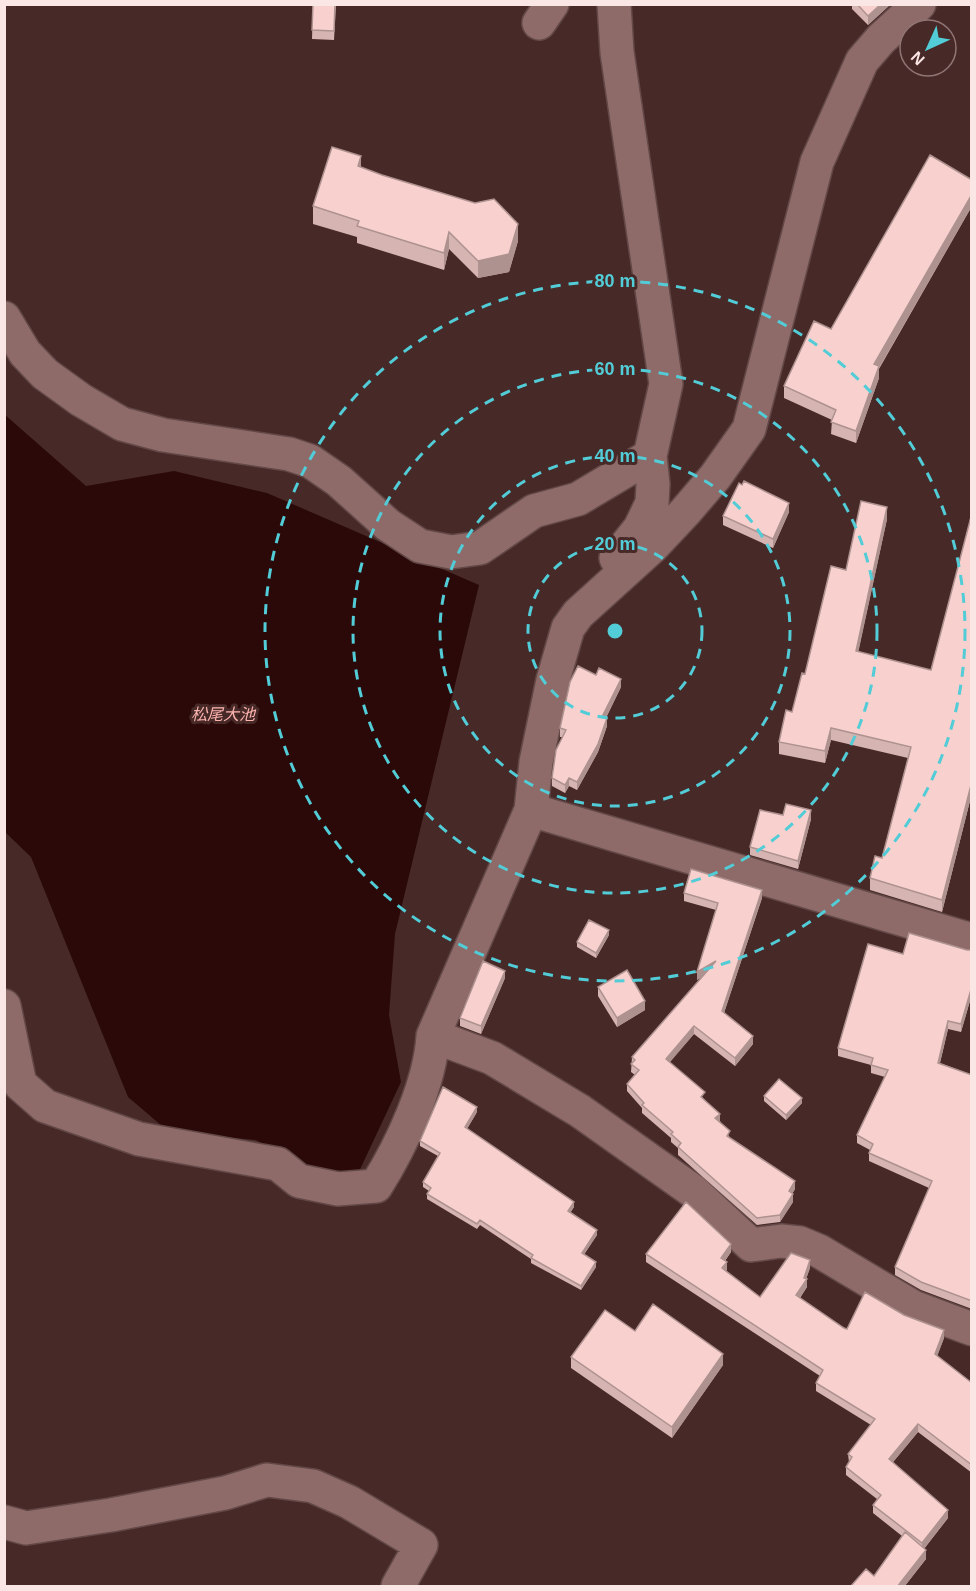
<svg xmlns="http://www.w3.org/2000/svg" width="976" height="1591" font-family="Arial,'Noto Sans JP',sans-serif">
<rect width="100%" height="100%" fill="#472928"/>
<!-- water -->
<path fill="#2c0909" d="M4 414 86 486 174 471 267 493 479 585 395 934 389 1015 401 1082 355 1180 324 1178 256 1140 169 1132 128 1097 31 857 5 832Z"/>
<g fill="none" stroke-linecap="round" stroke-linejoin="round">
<!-- minor casing -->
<g stroke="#624847" stroke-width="36">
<path id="minor" d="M614 4 617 52 666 384 650 456 653 484 652 503 640 528 616 558
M539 23 552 4
M4 318 25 353 45 374 81 400 122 424 163 435 289 454 310 461 339 481 388 525 420 546 451 552 480 548 534 511 578 499 650 456
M531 810 972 940
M4 1006 20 1084 45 1106 139 1139 278 1164 299 1181 338 1189 376 1186C402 1145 430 1084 433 1036L531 810 536 762 553 680 568 628 578 614 653 546 685 512 715 477 749 429 817 162 862 61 881 39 919 4
M433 1036 492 1058 580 1111 693 1191 751 1245 781 1241 800 1243 819 1251 913 1307 972 1329
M4 1522 26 1528 111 1515 225 1493 267 1480 313 1486 349 1502 421 1545 398 1586"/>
</g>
<!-- minor -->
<use href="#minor" stroke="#8e6b69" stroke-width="33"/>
</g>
<!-- wall -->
<path fill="#d5b4b1" d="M313 4H336L334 40 312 39Z
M852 4H891L868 25 852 9Z
M361 168 518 241 509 272 478 278 449 249 444 270 357 243V237L313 224V206Z
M972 180V206L879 369V378L856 443 831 434 832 420 784 398V386L831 329Z
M789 512 773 548 723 525V516Z
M972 513V793L942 912 870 890V878L882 858 908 758 831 740 825 763 779 754V742L792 712 805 674 846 570 887 519 858 652 931 670Z
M621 687 606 718 607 726 598 752 577 790 569 786 565 793 552 786V778L563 737H560V728Z
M783 815 811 819 798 869 750 855V847Z
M684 893 762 898 724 1013 753 1044 735 1066 694 1034 669 1062 705 1100 720 1121 730 1138 795 1189 792 1194 793 1202 780 1222 757 1225 678 1155V1148L671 1142V1138L642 1113V1108L627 1091V1084L635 1075 631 1072 632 1057 702 977 697 980 716 910 684 901Z
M609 935 596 958 577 947V942Z
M972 950V994L961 1032 948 1029 940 1063 972 1075V1309L921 1290 895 1275V1267L929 1188 869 1161V1153L870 1150 857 1143V1135L885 1077 871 1073V1065L838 1056V1048L903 954Z
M505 978 481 1034 460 1026V1018Z
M598 987 645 1010 617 1027 598 996Z
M764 1096 802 1103 786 1120 764 1101Z
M477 1112 467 1129 574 1207 570 1213 597 1235 584 1254 596 1267 581 1290 531 1263V1259L480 1225 477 1229 427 1199V1194L429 1191 423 1187V1182L438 1156 420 1146V1141Z
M731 1252 725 1261 726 1271 760 1297 810 1268 806 1279 807 1287 800 1298 844 1328 944 1338 937 1356 972 1383V1473L918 1432 893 1462 948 1518 924 1549 926 1559 904 1587H850L874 1576 902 1536 873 1513V1505L877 1499 846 1475V1467L849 1462 848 1454 871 1425 816 1391V1383L820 1376 646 1262V1254Z
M635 1331 723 1365 672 1438 571 1368V1357Z"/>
<!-- shaded-wall -->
<path fill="#ae9290" d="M881 4H891L868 25V16Z
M361 156V173L358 166Z
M972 194V206L879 368V378L856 443V431L874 364Z
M518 224V241L509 272 478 278V261Z
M449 232V249L444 270V253Z
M789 503V512L773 548V539Z
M887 507V519L856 663V651Z
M621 679V687L602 725V717Z
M607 718V726L598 752 577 790V782Z
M831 728V740L825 763V751Z
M569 778V786L565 793V785Z
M972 781V793L942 912V900Z
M811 810V819L798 869V861Z
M762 890V898L722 1019V1011Z
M609 930V935L596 958V953Z
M716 961V968L697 980V972Z
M505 971V978L481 1034V1026Z
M972 986V994L961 1032V1024Z
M645 1001V1010L617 1027V1018Z
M948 1021V1029L938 1071V1063Z
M694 1026V1034L666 1067V1059Z
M753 1036V1044L735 1066V1058Z
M802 1098V1103L786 1120V1115Z
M477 1107V1112L465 1132V1127Z
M720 1114V1121L715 1126V1118Z
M795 1181V1189L789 1199V1191Z
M793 1194V1202L780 1222V1215Z
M574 1202V1207L568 1216V1211Z
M597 1230V1235L582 1258V1253Z
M731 1244V1252L721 1266V1258Z
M810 1260V1268L805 1282 807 1279V1287L796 1303V1295L804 1278Z
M596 1262V1267L581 1290V1286Z
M727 1262V1270L722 1276V1268Z
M944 1330V1338L935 1362V1354Z
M723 1354V1365L672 1438V1427Z
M918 1424V1432L889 1467V1459Z
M948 1510V1518L922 1551V1543Z
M926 1550V1559L904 1587H897Z"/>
<!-- building -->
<path fill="#f8d1ce" stroke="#ae9290" stroke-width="1.5" d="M313 4H335L334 31 312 30Z
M857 4H881L868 16Z
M332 147 361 156 358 166 382 175 475 203 494 199 518 224 509 254 478 261 449 232 444 253 357 226 359 221 313 206Z
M930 155 972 180V194L874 364 879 366 856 431 831 422 836 410 784 386 814 321 831 329Z
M744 481 789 503 773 539 723 516 739 483 742 485Z
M861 501 887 507 856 651 931 670 972 513V781L942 900 870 878 875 856 882 858 911 747 831 728 825 751 779 742 786 710 792 712 802 673 805 674 831 566 846 570Z
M578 666 596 675 599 668 621 679 602 717 607 718 598 744 577 782 569 778 565 785 552 778 556 750 566 730 560 728 570 682Z
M786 804 811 810 798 861 750 847 760 810 783 815Z
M691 869 762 890 722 1011 753 1036 735 1058 694 1026 666 1059 705 1092 701 1097 720 1114 715 1118 730 1131 727 1136 795 1181 789 1191 793 1194 780 1215 757 1218 678 1147 681 1143 671 1134 673 1132 642 1105 644 1103 627 1084 639 1070 631 1064 635 1060 632 1057 716 961 697 972 718 903 684 893Z
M589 920 609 930 596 953 577 942Z
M909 933 967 950H972V986L961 1024 948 1021 938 1063 972 1075V1301L921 1282 895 1267 932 1181 869 1153 873 1144 857 1135 888 1070 871 1065 873 1058 838 1048 868 944 903 954Z
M483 961 505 971 481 1026 460 1018Z
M627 970 645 1001 617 1018 598 987Z
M779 1079 802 1098 786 1115 764 1096Z
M443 1087 477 1107 465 1127 574 1202 568 1211 597 1230 582 1253 596 1262 581 1286 531 1258 533 1255 480 1220 477 1224 427 1194 431 1188 423 1182 440 1153 420 1141Z
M686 1202 731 1244 721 1258 727 1262 722 1268 760 1297 791 1253 810 1260 804 1278 807 1279 796 1295 844 1328 847 1329 865 1292 904 1315 944 1330 935 1354 972 1383V1465L918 1424 889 1459 948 1510 922 1543 873 1505 881 1495 846 1467 852 1457 848 1454 875 1419 816 1383 823 1370 646 1254Z
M653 1304 723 1354 672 1427 571 1357 605 1310 635 1331Z
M905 1532 926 1550 897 1587H850L866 1569 874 1576Z"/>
<!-- distance rings -->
<g fill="none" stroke="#52ccd6" stroke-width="3" stroke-dasharray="10 8">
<circle cx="615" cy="631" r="87"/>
<circle cx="615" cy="631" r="175"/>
<circle cx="615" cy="631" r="262"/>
<circle cx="615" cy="631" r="350"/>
</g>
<g text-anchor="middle" stroke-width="6" stroke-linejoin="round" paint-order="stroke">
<!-- water labels -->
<g font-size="16" font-style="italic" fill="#fdb3ae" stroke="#472928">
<text x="223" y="720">松尾大池</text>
</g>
</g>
<circle cx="615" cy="631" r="9" fill="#52ccd6" stroke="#472928" stroke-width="3"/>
<g font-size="18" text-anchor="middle" font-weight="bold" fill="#52ccd6" stroke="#472928" stroke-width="6" stroke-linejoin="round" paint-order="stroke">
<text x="615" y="287">80 m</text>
<text x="615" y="375">60 m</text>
<text x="615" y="462">40 m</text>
<text x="615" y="550">20 m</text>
</g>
<!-- border -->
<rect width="976" height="1591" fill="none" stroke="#fae6e5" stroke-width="12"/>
<!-- north arrow -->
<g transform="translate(928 48) rotate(225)"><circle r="28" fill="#472928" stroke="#8f7574" stroke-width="1.5"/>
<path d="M0-4.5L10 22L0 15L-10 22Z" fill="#52ccd6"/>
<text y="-9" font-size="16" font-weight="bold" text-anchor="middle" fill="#fae6e5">N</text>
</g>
</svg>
